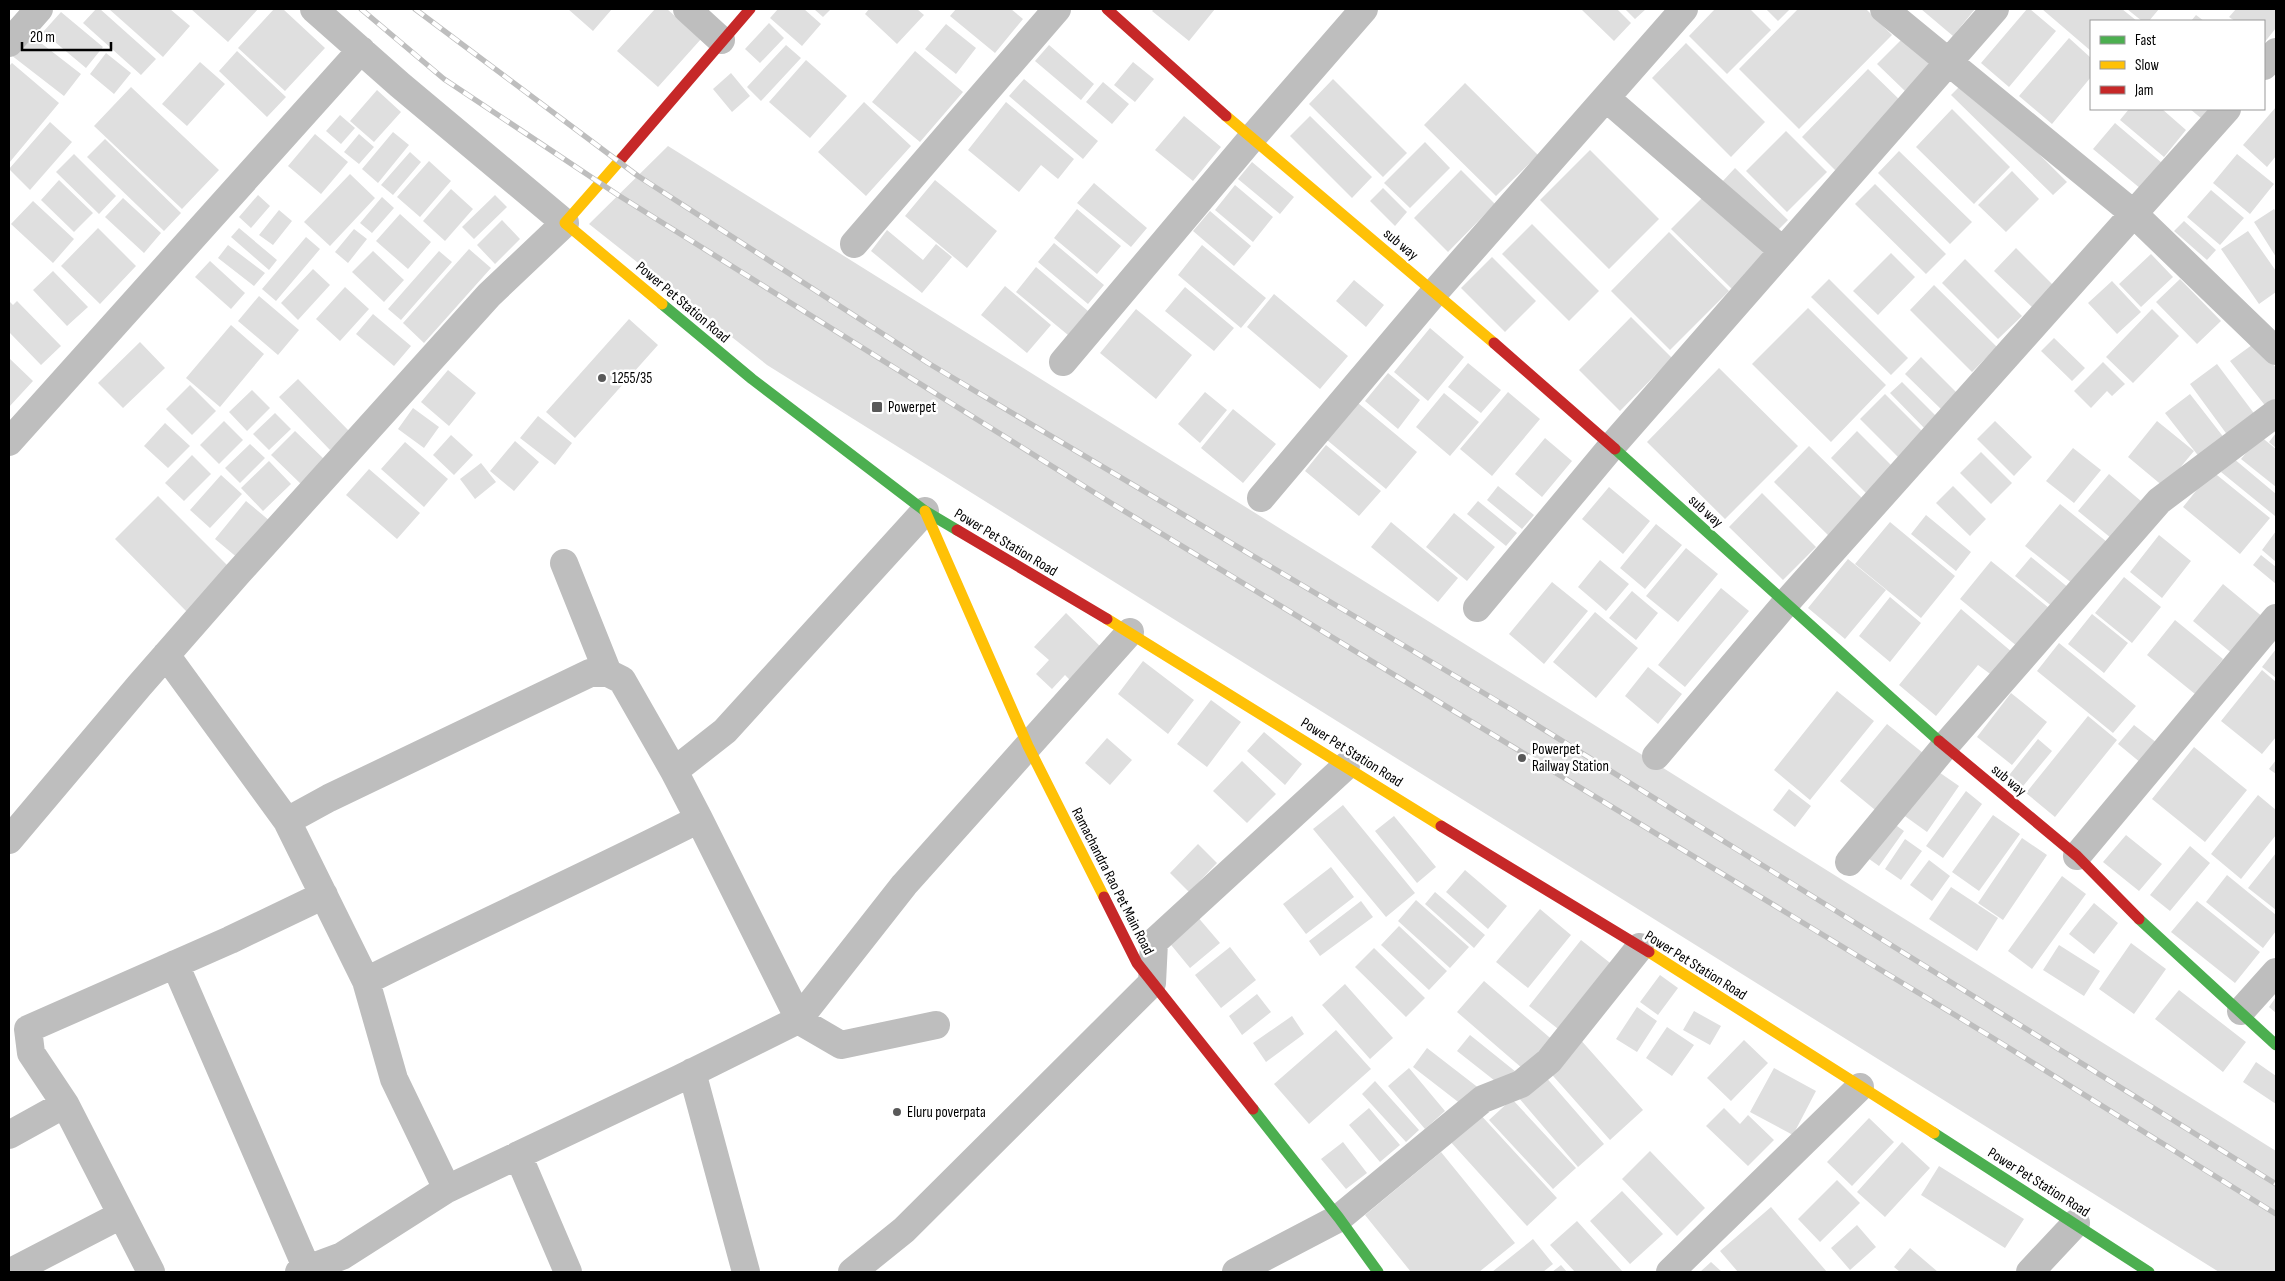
<svg xmlns="http://www.w3.org/2000/svg" width="2285" height="1281" font-family="'Sofia Sans Condensed',sans-serif">
<rect width="100%" height="100%" fill="#fff"/>
<!-- building -->
<path fill="#dfdfdf" d="M96 9H100L156 59 141 75 83 23Z
M109 9H170L190 26 163 57Z
M191 9H258L228 42Z
M274 9H283L325 48 285 91 238 48Z
M568 9H612L593 31Z
M655 9H667L701 39 658 87 617 51Z
M778 9H804L821 24 802 46 770 18Z
M814 9H831L823 17Z
M869 9H917L924 15 897 44 865 14Z
M956 9H1011L1023 19 995 53 950 16Z
M1154 9H1215L1189 41 1152 11Z
M1581 9H1617L1631 23 1614 41Z
M1625 9H1646L1635 19Z
M1715 9H1750L1771 30 1727 74 1689 36Z
M1766 9H1790L1778 21Z
M1798 9H1866L1892 35 1799 129 1739 69Z
M1921 9H1975L1953 36Z
M2027 9H2030L2056 31 2009 87 1981 63Z
M2042 9H2122L2137 21H2091V51Z
M2127 9H2159L2149 21H2142Z
M2236 9H2276V28L2264 43V21H2235L2229 17Z
M61 12 103 47 86 68 43 32Z
M2196 15 2204 21H2191Z
M769 23 784 38 760 63 745 49Z
M946 24 976 48 956 74 925 49Z
M28 33 81 74 64 96 11 55Z
M1904 37 1931 64 1905 91 1877 64Z
M2069 38 2091 58V77L2052 124 2019 96Z
M1686 43 1765 122 1731 157 1652 78Z
M786 45 801 58 761 101 747 87Z
M1049 45 1094 84 1081 100 1035 61Z
M237 51 286 97 267 117 219 71Z
M915 51 963 92 920 142 872 102Z
M106 53 131 73 114 94 90 74Z
M806 60 847 96 810 138 769 102Z
M200 62 225 84 187 126 162 104Z
M1133 62 1154 79 1135 102 1114 85Z
M12 63 59 103 9 163V66Z
M1868 69 1903 103 1836 171 1802 137Z
M731 73 750 96 732 112 713 89Z
M1024 79 1098 141 1083 159 1009 96Z
M1333 79 1407 153 1383 177 1309 104Z
M1965 81 2067 182 2053 195 1951 95Z
M1103 82 1129 104 1112 124 1086 102Z
M1465 83 1538 155 1496 196 1424 125Z
M131 87 219 170 182 209 94 126Z
M377 90 401 112 374 142 350 121Z
M864 102 911 146 866 196 818 152Z
M1006 102 1074 159 1058 179 1041 165 1019 192 968 150Z
M2276 107V156L2267 167 2243 145Z
M1952 109 2010 167 1974 204 1916 147Z
M2129 109H2162L2186 130 2164 157 2120 120Z
M2190 109H2210L2202 119Z
M340 115 355 128 341 144 326 131Z
M1184 116 1221 147 1193 181 1155 150Z
M1310 116 1372 177 1352 198 1290 136Z
M50 122 72 142 30 190 9 169Z
M2115 123 2162 163 2141 189 2093 149Z
M1786 131 1827 172 1787 212 1746 171Z
M393 132 409 145 378 183 362 169Z
M315 134 348 162 321 194 288 166Z
M359 134 374 147 359 164 344 152Z
M105 139 181 213 164 231 87 157Z
M1425 142 1450 168 1410 208 1384 183Z
M668 146 2276 1151V1272H2219L767 365 589 224Z
M1590 150 1659 219 1609 269 1540 200Z
M1899 151 1972 222 1950 244 1878 173Z
M410 152 421 162 393 195 381 185Z
M74 154 116 196 99 214 56 172Z
M2237 154 2274 184 2250 214 2213 183Z
M429 161 451 181 420 217 397 197Z
M1252 162 1294 197 1280 214 1238 179Z
M1735 168 1788 220 1773 235 1721 183Z
M1461 170 1495 204 1448 252 1414 218Z
M2012 171 2039 199 2006 232 1978 205Z
M350 174 375 198 330 246 304 222Z
M59 180 93 213 74 232 41 200Z
M935 180 997 231 967 268 905 216Z
M1094 183 1147 228 1131 247 1077 203Z
M1875 184 1946 254 1926 274 1855 204Z
M1235 185 1273 217 1253 242 1215 210Z
M1383 188 1407 212 1395 226 1370 201Z
M451 189 473 209 445 241 423 221Z
M2211 190 2244 218 2220 245 2187 217Z
M1706 194 1767 254 1732 289 1671 229Z
M258 195 270 206 251 228 239 217Z
M495 195 507 207 474 239 462 227Z
M382 197 394 208 372 233 360 223Z
M123 198 161 233 144 253 105 217Z
M33 201 74 239 53 263 11 224Z
M1077 209 1121 246 1097 274 1054 238Z
M2274 209 2276 212V257L2254 222Z
M279 210 292 221 273 245 259 235Z
M1210 211 1251 246 1234 266 1193 231Z
M400 214 431 242 408 269 376 241Z
M502 220 520 239 495 264 477 245Z
M2184 221 2216 250 2207 260 2174 231Z
M1532 224 1599 291 1569 321 1502 254Z
M98 228 136 266 100 304 61 266Z
M239 228 277 260 269 270 231 237Z
M354 229 367 239 348 263 335 252Z
M887 230 923 260 936 244 952 257 922 293 871 251Z
M2248 231 2276 271V292L2259 304 2221 249Z
M1669 232 1729 291 1670 350 1611 291Z
M306 237 320 249 276 301 262 289Z
M1054 243 1104 285 1088 304 1038 262Z
M228 245 265 273 254 286 218 258Z
M1202 245 1266 298 1241 328 1178 275Z
M2016 248 2054 286 2033 308 1994 271Z
M469 249 491 268 424 343 403 323Z
M373 251 404 280 384 302 352 272Z
M439 251 452 262 401 320 388 309Z
M1891 253 1915 277 1878 315 1853 291Z
M2151 254 2173 277 2141 307 2119 284Z
M1492 257 1536 301 1505 332 1461 288Z
M1965 259 2022 316 1998 339 1942 283Z
M210 261 245 293 231 309 195 277Z
M1036 267 1088 311 1068 335 1016 292Z
M313 269 330 285 298 320 281 303Z
M53 271 88 307 67 326 33 290Z
M1829 279 1908 358 1891 375 1811 297Z
M2180 279 2221 321 2197 344 2156 302Z
M1354 280 1384 305 1366 327 1336 301Z
M2112 281 2141 312 2117 334 2088 303Z
M1934 285 1997 347 1972 372 1910 310Z
M1005 286 1051 325 1027 353 981 315Z
M345 287 369 309 340 341 316 319Z
M1185 287 1234 328 1214 351 1165 311Z
M1274 294 1348 356 1320 389 1247 327Z
M259 296 299 330 278 355 238 321Z
M9 301 13 305 17 301 61 346 41 365 9 332Z
M1808 308 1886 385 1831 442 1752 364Z
M1136 309 1192 355 1156 399 1100 353Z
M2152 309 2179 336 2133 383 2106 357Z
M373 314 411 346 394 366 356 334Z
M1631 317 1672 358 1620 411 1579 370Z
M629 319 658 345 575 438 546 412Z
M231 325 264 354 220 407 186 378Z
M1430 328 1464 357 1428 401 1394 372Z
M2054 338 2085 368 2072 381 2041 351Z
M140 342 165 368 123 408 98 383Z
M2256 342 2276 368V409L2271 413 2230 361Z
M1921 357 1961 397 1945 413 1905 374Z
M9 358 33 381 9 407Z
M2103 362 2125 384 2112 396 2107 391 2091 408 2074 391Z
M1468 363 1501 390 1481 413 1448 387Z
M2217 364 2259 420 2231 440 2190 384Z
M1719 368 1798 446 1725 519 1647 442Z
M448 370 476 393 449 426 421 402Z
M1388 373 1420 400 1398 429 1365 401Z
M298 379 350 432 330 450 279 397Z
M1902 382 1939 419 1927 431 1890 393Z
M190 385 216 411 192 435 166 409Z
M252 390 270 408 247 431 229 412Z
M1205 392 1227 410 1200 443 1178 424Z
M1508 392 1540 419 1492 476 1460 449Z
M1444 393 1479 422 1450 456 1416 427Z
M1885 394 1926 435 1901 460 1860 419Z
M2190 394 2225 439 2200 458 2165 413Z
M1358 403 1417 452 1386 489 1327 440Z
M413 408 439 427 424 448 398 429Z
M1233 409 1276 444 1243 483 1201 448Z
M275 413 291 429 269 450 253 434Z
M538 416 572 443 555 465 520 438Z
M224 421 243 440 219 464 200 445Z
M1995 421 2032 457 2014 476 1977 439Z
M2157 421 2194 451 2164 487 2128 457Z
M165 423 190 446 168 468 144 446Z
M295 431 326 461 302 485 271 455Z
M1857 431 1896 470 1870 497 1831 458Z
M2276 433V448L2269 442Z
M451 435 473 455 454 475 433 455Z
M2260 436 2276 449V487L2241 459Z
M1545 438 1572 461 1542 497 1515 474Z
M515 441 539 462 514 491 490 471Z
M405 442 448 479 424 507 381 469Z
M250 444 265 458 240 483 225 468Z
M1326 445 1381 491 1359 516 1305 471Z
M1809 446 1865 501 1830 537 1774 482Z
M2073 448 2101 470 2074 503 2046 481Z
M1981 452 2012 483 1991 504 1960 473Z
M192 455 211 474 184 501 165 483Z
M2233 458 2276 494 2275 516 2221 472Z
M269 461 291 484 263 511 241 488Z
M481 463 496 482 475 499 460 479Z
M369 469 420 513 397 539 346 495Z
M2212 471 2270 518 2240 554 2183 507Z
M2109 474 2141 501 2111 538 2078 511Z
M221 475 242 494 210 528 190 510Z
M1498 486 1534 515 1522 529 1487 500Z
M1953 486 1986 519 1970 536 1936 503Z
M1609 487 1650 521 1623 554 1582 519Z
M1762 493 1816 547 1783 580 1729 527Z
M158 496 231 569 187 612 115 539Z
M246 501 270 521 239 559 215 539Z
M1478 501 1517 533 1506 546 1467 514Z
M2060 504 2107 542 2073 584 2025 546Z
M1454 513 1495 547 1467 581 1426 547Z
M1926 515 1971 552 1956 571 1911 534Z
M1391 522 1458 578 1438 602 1371 547Z
M1890 522 1955 576 1921 618 1855 564Z
M1656 524 1682 545 1645 589 1620 568Z
M2276 531V562L2262 550Z
M2159 535 2191 561 2162 598 2130 572Z
M1686 548 1718 574 1678 622 1646 596Z
M2261 555 2276 567V584L2253 565Z
M2031 557 2070 589 2054 608 2015 576Z
M1848 559 1886 590 1845 639 1808 608Z
M1600 560 1629 584 1606 611 1578 587Z
M1991 561 2049 608 2018 647 1960 599Z
M2124 577 2161 607 2132 643 2095 613Z
M1552 582 1588 611 1544 664 1509 634Z
M2223 584 2264 618 2234 655 2193 621Z
M1721 588 1749 611 1685 687 1658 665Z
M1632 591 1658 613 1636 640 1609 618Z
M1890 597 1921 623 1890 662 1859 636Z
M1961 609 2012 652 1993 676 1978 665 1936 716 1899 685Z
M1595 612 1638 648 1596 698 1553 662Z
M1066 613 1105 651 1074 684 1065 675 1052 689 1036 674 1049 660 1034 647Z
M2092 614 2128 643 2104 673 2068 644Z
M2175 620 2223 659 2195 694 2147 655Z
M2059 643 2136 706 2113 733 2037 671Z
M2276 649V678L2262 667Z
M1143 661 1194 700 1168 734 1118 694Z
M1648 667 1682 694 1658 724 1625 696Z
M2262 670 2276 682V737L2262 754 2221 721Z
M1837 691 1874 721 1810 800 1774 770Z
M2011 693 2047 722 2012 765 1977 737Z
M1211 700 1241 722 1207 767 1177 744Z
M2088 716 2117 740 2055 817 2026 793Z
M1887 724 1928 757 1880 814 1840 781Z
M2134 725 2157 743 2141 763 2118 744Z
M1264 732 1302 764 1285 785 1247 751Z
M1107 738 1132 760 1110 785 1085 763Z
M2038 739 2052 751 2019 791 2006 779Z
M2194 747 2247 790 2205 842 2152 799Z
M2276 760V774L2269 769Z
M1242 761 1276 794 1247 823 1213 791Z
M1933 768 1959 786 1927 832 1902 814Z
M1789 789 1811 806 1795 827 1773 810Z
M1966 791 1982 804 1943 858 1926 846Z
M2258 795 2276 810V835L2241 879 2211 854Z
M1343 805 1415 893 1386 917 1313 829Z
M1993 815 2020 834 1979 891 1952 872Z
M1394 816 1436 867 1417 883 1375 831Z
M1890 821 1904 831 1879 866 1865 856Z
M2126 835 2162 864 2139 891 2103 862Z
M2022 838 2047 855 2003 920 1978 903Z
M1905 839 1922 851 1901 880 1885 869Z
M1198 844 1217 863 1189 892 1170 873Z
M2190 846 2210 863 2170 911 2150 895Z
M2276 853V910L2248 888Z
M1929 860 1950 876 1932 901 1910 885Z
M1331 867 1354 897 1306 934 1283 904Z
M1465 870 1507 906 1488 929 1446 892Z
M2227 875 2276 915V931L2263 948 2206 902Z
M2062 876 2086 894 2032 969 2008 951Z
M1951 887 1998 918 1977 951 1929 919Z
M1435 892 1485 935 1474 948 1425 904Z
M1416 900 1469 947 1450 968 1398 921Z
M1361 901 1373 917 1320 956 1309 941Z
M2197 901 2260 952 2235 983 2171 932Z
M2094 903 2118 923 2094 954 2069 934Z
M1540 909 1571 935 1528 988 1496 962Z
M1196 915 1220 943 1190 968 1167 940Z
M1399 926 1447 971 1429 990 1381 945Z
M1581 940 1614 966 1562 1032 1529 1006Z
M2131 943 2166 969 2134 1014 2099 989Z
M2059 945 2100 971 2084 996 2043 970Z
M1230 947 1256 980 1221 1008 1195 975Z
M1374 948 1425 998 1406 1017 1355 967Z
M1660 975 1678 988 1658 1015 1640 1002Z
M1484 981 1556 1043 1529 1074 1457 1012Z
M1345 984 1393 1038 1370 1059 1322 1005Z
M2179 990 2246 1042 2223 1072 2155 1019Z
M1257 994 1271 1012 1242 1035 1229 1016Z
M2276 997V1013L2269 1007Z
M1637 1007 1657 1021 1637 1052 1616 1039Z
M1694 1011 1721 1026 1710 1045 1683 1030Z
M1292 1016 1304 1034 1266 1062 1253 1043Z
M1667 1027 1694 1045 1672 1076 1646 1058Z
M1336 1030 1371 1069 1309 1124 1274 1084Z
M1470 1035 1516 1072 1504 1088 1457 1051Z
M1579 1038 1643 1110 1610 1140 1546 1068Z
M1744 1040 1768 1063 1731 1101 1707 1078Z
M1427 1048 1480 1089 1466 1108 1413 1067Z
M2256 1062 2276 1076V1104L2243 1082Z
M1409 1068 1445 1111 1425 1129 1388 1086Z
M1774 1068 1816 1091 1793 1135 1750 1112Z
M1544 1075 1604 1144 1578 1167 1518 1097Z
M1375 1081 1419 1130 1406 1142 1362 1094Z
M1512 1099 1576 1168 1553 1189 1489 1120Z
M1369 1108 1400 1145 1380 1162 1349 1125Z
M1724 1108 1740 1124 1748 1115 1774 1140 1748 1166 1706 1126Z
M1478 1112 1557 1198 1527 1226 1448 1139Z
M1869 1118 1894 1142 1852 1186 1827 1162Z
M1343 1142 1367 1173 1346 1189 1321 1159Z
M1902 1142 1930 1168 1885 1217 1857 1192Z
M1650 1151 1705 1208 1677 1236 1622 1179Z
M1441 1152 1515 1243 1479 1272H1411L1365 1215Z
M1939 1166 2024 1219 2005 1248 1921 1195Z
M1837 1180 1860 1203 1820 1242 1798 1219Z
M1622 1191 1663 1234 1630 1264 1590 1221Z
M1771 1207 1827 1272H1738L1720 1251Z
M1577 1221 1623 1272H1575L1550 1245Z
M1857 1225 1876 1247 1850 1270 1831 1248Z
M1533 1239 1553 1264 1543 1272H1492Z
M1910 1248 1938 1272H1900L1894 1267Z
M1711 1262 1722 1272H1700Z
M1561 1265 1567 1272H1552Z"/>
<g fill="none" stroke-linecap="round" stroke-linejoin="round">
<!-- street -->
<path stroke="#bebebe" stroke-width="28" d="M687 9 721 40
M1884 9 2134 214 2276 351
M9 43 39 9
M2264 66 2276 52
M1606 98 1783 251
M854 244 1057 9
M1063 362 1251 139 1364 9
M9 442 361 50
M1261 498 1435 292 1684 9
M564 563 608 673
M1477 608 1612 446 1995 9
M166 655 287 821
M1656 756 1785 604 2227 109
M699 819 799 1019
M9 840 139 686 238 573 489 295 565 223 400 85 314 9
M2077 856 2276 618
M1849 862 1945 746 2159 501 2276 413
M175 964 307 1269
M366 981 287 821 329 798 590 673H608L622 680 674 771
M2241 1011 2276 972
M798 1020 841 1045 936 1025
M692 1072 746 1272
M9 1135 65 1104
M518 1155 568 1272
M447 1189 679 1079 798 1020 904 885 1130 632
M11 1272 121 1215
M151 1272 65 1104 31 1053 28 1029 230 940 324 895
M299 1272 342 1256 447 1189 394 1079 366 981C477 925 589 875 699 819L674 771 725 731 925 511
M852 1272 904 1230 1152 983 1154 942 1346 766
M1236 1272 1339 1218 1483 1099 1521 1084 1549 1061 1640 947
M1670 1272 1860 1087
M2030 1272 2076 1223"/>
<!-- fast -->
<path stroke="#4caf50" stroke-width="11" d="M662 304 752 379 925 511 957 530
M1615 449 1939 741
M2139 919 2276 1045
M1253 1109 1339 1218 1378 1272
M1934 1133 2149 1272"/>
<!-- slow -->
<path stroke="#ffc107" stroke-width="11" d="M1226 116 1494 343
M622 158 565 223 662 304
M925 511 1028 746 1104 897
M1107 619 1441 826
M1649 952 1934 1133"/>
<!-- jam -->
<path stroke="#c62828" stroke-width="11" d="M1107 9 1226 116
M622 158 750 9
M1494 343 1615 449
M957 530 1107 619
M1939 741 2077 856 2139 919
M1441 826 1649 952
M1104 897 1137 963 1253 1109"/>
<!-- rail casing -->
<g stroke="#bebebe" stroke-width="5.5">
<path id="rail" d="M361 9 444 79 618 195 1111 503 1988 1035 2276 1214
M415 9 638 176 928 363 1514 711 2276 1184"/>
</g>
<!-- rail -->
<use href="#rail" stroke="#fff" stroke-width="4" stroke-dasharray="11" stroke-linecap="butt"/>
</g>
<!-- markers -->
<g fill="#595959" stroke="#fff" stroke-width="2">
<circle cx="602" cy="378" r="5"/>
<rect x="871" y="401" width="12" height="12" rx="2.5"/>
<circle cx="1522" cy="758" r="5"/>
<circle cx="897" cy="1112" r="5"/>
</g>
<g text-anchor="middle" stroke-width="5" stroke-linejoin="round" paint-order="stroke">
<!-- street labels -->
<g font-size="15" fill="#000" stroke="#fff">
<text transform="translate(1401 244) rotate(40)" y="5">sub way</text>
<text transform="translate(683 302) rotate(40)" y="5">Power Pet Station Road</text>
<text transform="translate(1706 511) rotate(42)" y="5">sub way</text>
<text transform="translate(1006 542) rotate(31)" y="5">Power Pet Station Road</text>
<text transform="translate(1352 752) rotate(32)" y="5">Power Pet Station Road</text>
<text transform="translate(2009 780) rotate(40)" y="5">sub way</text>
<text transform="translate(1113 881) rotate(63)" y="5">Ramachandra Rao Pet Main Road</text>
<text transform="translate(1696 965) rotate(32)" y="5">Power Pet Station Road</text>
<text transform="translate(2039 1182) rotate(32)" y="5">Power Pet Station Road</text>
</g>
<!-- poi labels -->
<g font-size="15" fill="#000" stroke="#fff" text-anchor="start">
<text x="612" y="383">1255/35</text>
<text x="888" y="412">Powerpet</text>
<text x="1532" y="754">Powerpet<tspan x="1532" dy="17">Railway Station</tspan></text>
<text x="907" y="1117">Eluru poverpata</text>
</g>
</g>
<!-- border -->
<rect width="2285" height="1281" fill="none" stroke="#000000" stroke-width="20"/>
<!-- legend -->
<rect x="2090" y="20" width="175" height="90" fill="#ffffff" stroke="#999999"/>
<rect x="2100" y="36" width="25" height="8" fill="#4caf50" stroke="#999999"/>
<text x="2135" y="45" font-size="15" fill="#000000">Fast</text>
<rect x="2100" y="61" width="25" height="8" fill="#ffc107" stroke="#999999"/>
<text x="2135" y="70" font-size="15" fill="#000000">Slow</text>
<rect x="2100" y="86" width="25" height="8" fill="#c62828" stroke="#999999"/>
<text x="2135" y="95" font-size="15" fill="#000000">Jam</text>
<!-- scale -->
<path d="M22 42v8h89v-8" fill="none" stroke="#000000" stroke-width="2.5"/>
<text x="30" y="42" font-size="15" fill="#000000" stroke="#ffffff" stroke-width="4" paint-order="stroke">20 m</text>
</svg>
